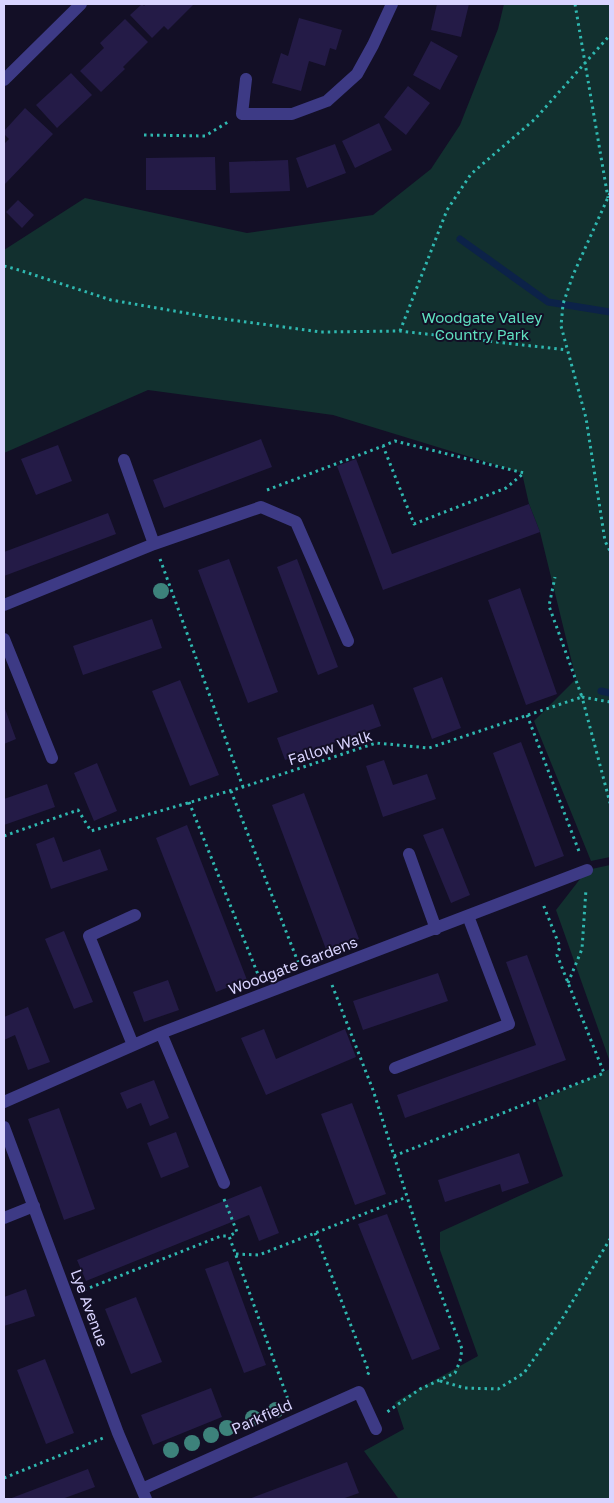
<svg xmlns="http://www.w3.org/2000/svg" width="614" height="1503" font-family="'Golos Text',sans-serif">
<rect width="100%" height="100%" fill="#130f26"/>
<!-- green -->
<path fill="#12302f" d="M504 4H610V857L591 861 534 721 576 679 540 532 529 504 522 473 333 415 148 390 4 453V250L85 198 247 233 373 215 431 169 460 125 498 29Z
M610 865V1062L556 910 587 870Z
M610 1069V1499L398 1498 364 1451 404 1429 395 1402 478 1356 440 1250V1232L563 1176 537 1102Z"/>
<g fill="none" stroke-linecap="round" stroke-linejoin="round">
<!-- stream -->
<path stroke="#0c2248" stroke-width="7" d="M460 239 548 302 610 312
M601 691 610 693"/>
</g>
<!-- building -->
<path fill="#241b47" d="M142 4 144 6 146 4H192L193 5 168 30 164 26 152 38 130 15Z
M437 4H469L461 37 431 30Z
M299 18 342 30 336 50 330 48 325 66 309 61 301 91 272 83 281 53 288 56Z
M125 19 148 42 123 67 125 69 101 92 80 71 104 48 100 43Z
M431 41 458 56 440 90 413 75Z
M71 73 92 95 57 128 36 105Z
M408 86 430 103 406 135 384 117Z
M25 108 53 134 4 185V144L9 139 4 134V131Z
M379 123 392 150 355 168 342 141Z
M335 144 346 173 307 188 296 158Z
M215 157 216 190H146V158Z
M288 160 290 191 230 193 229 162Z
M18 200 34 215 22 228 6 212Z
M261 439 272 467 164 508 153 480Z
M58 445 72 481 36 495 21 459Z
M356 459 392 554 529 504 540 532 383 590 337 466Z
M108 513 116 534 4 576V552Z
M229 559 278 692 248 703 198 570Z
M297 559 338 667 318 675 277 567Z
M520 588 557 694 526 705 488 600Z
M152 619 162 648 83 675 73 646Z
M442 677 461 728 432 739 413 688Z
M180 680 219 775 190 786 152 691Z
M373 704 381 726 285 760 277 738Z
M4 706 16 739 4 744Z
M521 742 564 856 535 867 493 753Z
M384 760 393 785 427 774 436 799 383 817 366 766Z
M97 763 117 811 94 821 74 773Z
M47 784 55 807 4 825V799Z
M304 793 359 939 327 952 272 805Z
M187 825 247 980 216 992 156 838Z
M443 828 470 895 451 903 423 835Z
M54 837 63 862 100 849 108 870 51 889 36 844Z
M64 931 93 1002 74 1009 45 939Z
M527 955 566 1060 405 1118 397 1095 536 1045 506 962Z
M438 973 448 1001 363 1030 353 1001Z
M168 980 179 1010 144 1022 133 992Z
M28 1007 50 1062 28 1070 15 1035 4 1040V1017Z
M264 1029 276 1059 345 1029 356 1057 266 1095 241 1038Z
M154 1080 169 1118 150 1126 141 1103 127 1109 120 1093Z
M352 1103 386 1194 355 1205 321 1114Z
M59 1108 95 1209 64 1220 28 1119Z
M176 1132 189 1167 161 1178 147 1143Z
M519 1153 529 1183 502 1192 500 1184 445 1202 438 1180Z
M261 1186 279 1233 259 1241 249 1215 86 1281 77 1260Z
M387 1214 440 1349 412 1360 358 1224Z
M228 1261 266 1365 244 1373 205 1269Z
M26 1289 35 1316 4 1326V1297Z
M136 1297 162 1362 131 1374 105 1309Z
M45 1359 74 1433 46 1444 17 1370Z
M211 1388 222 1417 153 1445 141 1415Z
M347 1462 359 1493 342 1499H249Z
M88 1469 95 1487 62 1499H9Z"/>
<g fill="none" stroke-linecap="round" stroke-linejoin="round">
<!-- path -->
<path stroke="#2fb8b0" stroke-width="3" stroke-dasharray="2.5 4" stroke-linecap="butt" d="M575 4 608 198
M144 135 205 136 228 122
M610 193 573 275 563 304 561 326 586 418 605 541 610 551
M4 266 19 270 111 300 209 317 321 332 400 331 567 350
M400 331 447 210 471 174 535 119 610 35
M267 490 383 446 395 441 524 473 506 488 414 524 383 446
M160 559 243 787
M610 702 582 697 610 803
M527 715 580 854
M231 791 298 962
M189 802 259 977
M4 836 78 810 91 831 243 787 376 743 429 748 582 697 549 606 555 577
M568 983 582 949 586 889
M332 985 373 1090 425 1253 462 1349 460 1361 455 1373 420 1389 387 1412
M394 1156 604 1073 557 955 560 947 543 904
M224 1199 237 1232 229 1236 290 1405
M315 1233 369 1372 366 1378
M236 1254 259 1255 407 1197
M84 1290 221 1236H229
M440 1381 465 1388 498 1389 524 1373 562 1319 610 1239
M4 1478 103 1438"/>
<!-- minor -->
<path stroke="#3d3a85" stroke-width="12" d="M246 79 242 114H292L327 101 357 74 373 45 392 4
M4 80 81 4
M124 460 154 544
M4 605 154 544 261 507 296 522 348 641
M4 639 52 758
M409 854 436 929
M161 1033 224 1183
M133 1045 89 936 135 915
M395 1068 509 1024 468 916
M4 1102 161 1033 587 870
M4 1127 118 1433 146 1499
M4 1218 34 1206
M142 1489 359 1392 376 1429"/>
</g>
<!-- trees -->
<g fill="#3d827b">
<circle cx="161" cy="591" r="8"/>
<circle cx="276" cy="1410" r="8"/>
<circle cx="253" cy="1418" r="8"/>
<circle cx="227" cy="1428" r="8"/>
<circle cx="211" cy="1435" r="8"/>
<circle cx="192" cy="1443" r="8"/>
<circle cx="171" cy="1450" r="8"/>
</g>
<g text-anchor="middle" stroke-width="4" stroke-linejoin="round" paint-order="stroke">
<!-- park labels -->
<g font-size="15" fill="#5fe0c0" stroke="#130f26">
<text x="482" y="323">Woodgate Valley<tspan x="482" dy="17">Country Park</tspan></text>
</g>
<!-- street labels -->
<g font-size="15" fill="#d9d4ff" stroke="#130f26">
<text transform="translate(330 748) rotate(-17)" y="5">Fallow Walk</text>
<text transform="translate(293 966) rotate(-21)" y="5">Woodgate Gardens</text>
<text transform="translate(89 1308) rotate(70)" y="5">Lye Avenue</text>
<text transform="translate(262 1417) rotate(-24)" y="5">Parkfield</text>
</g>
</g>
<!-- border -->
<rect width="614" height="1503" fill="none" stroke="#d9d4ff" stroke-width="10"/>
</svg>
